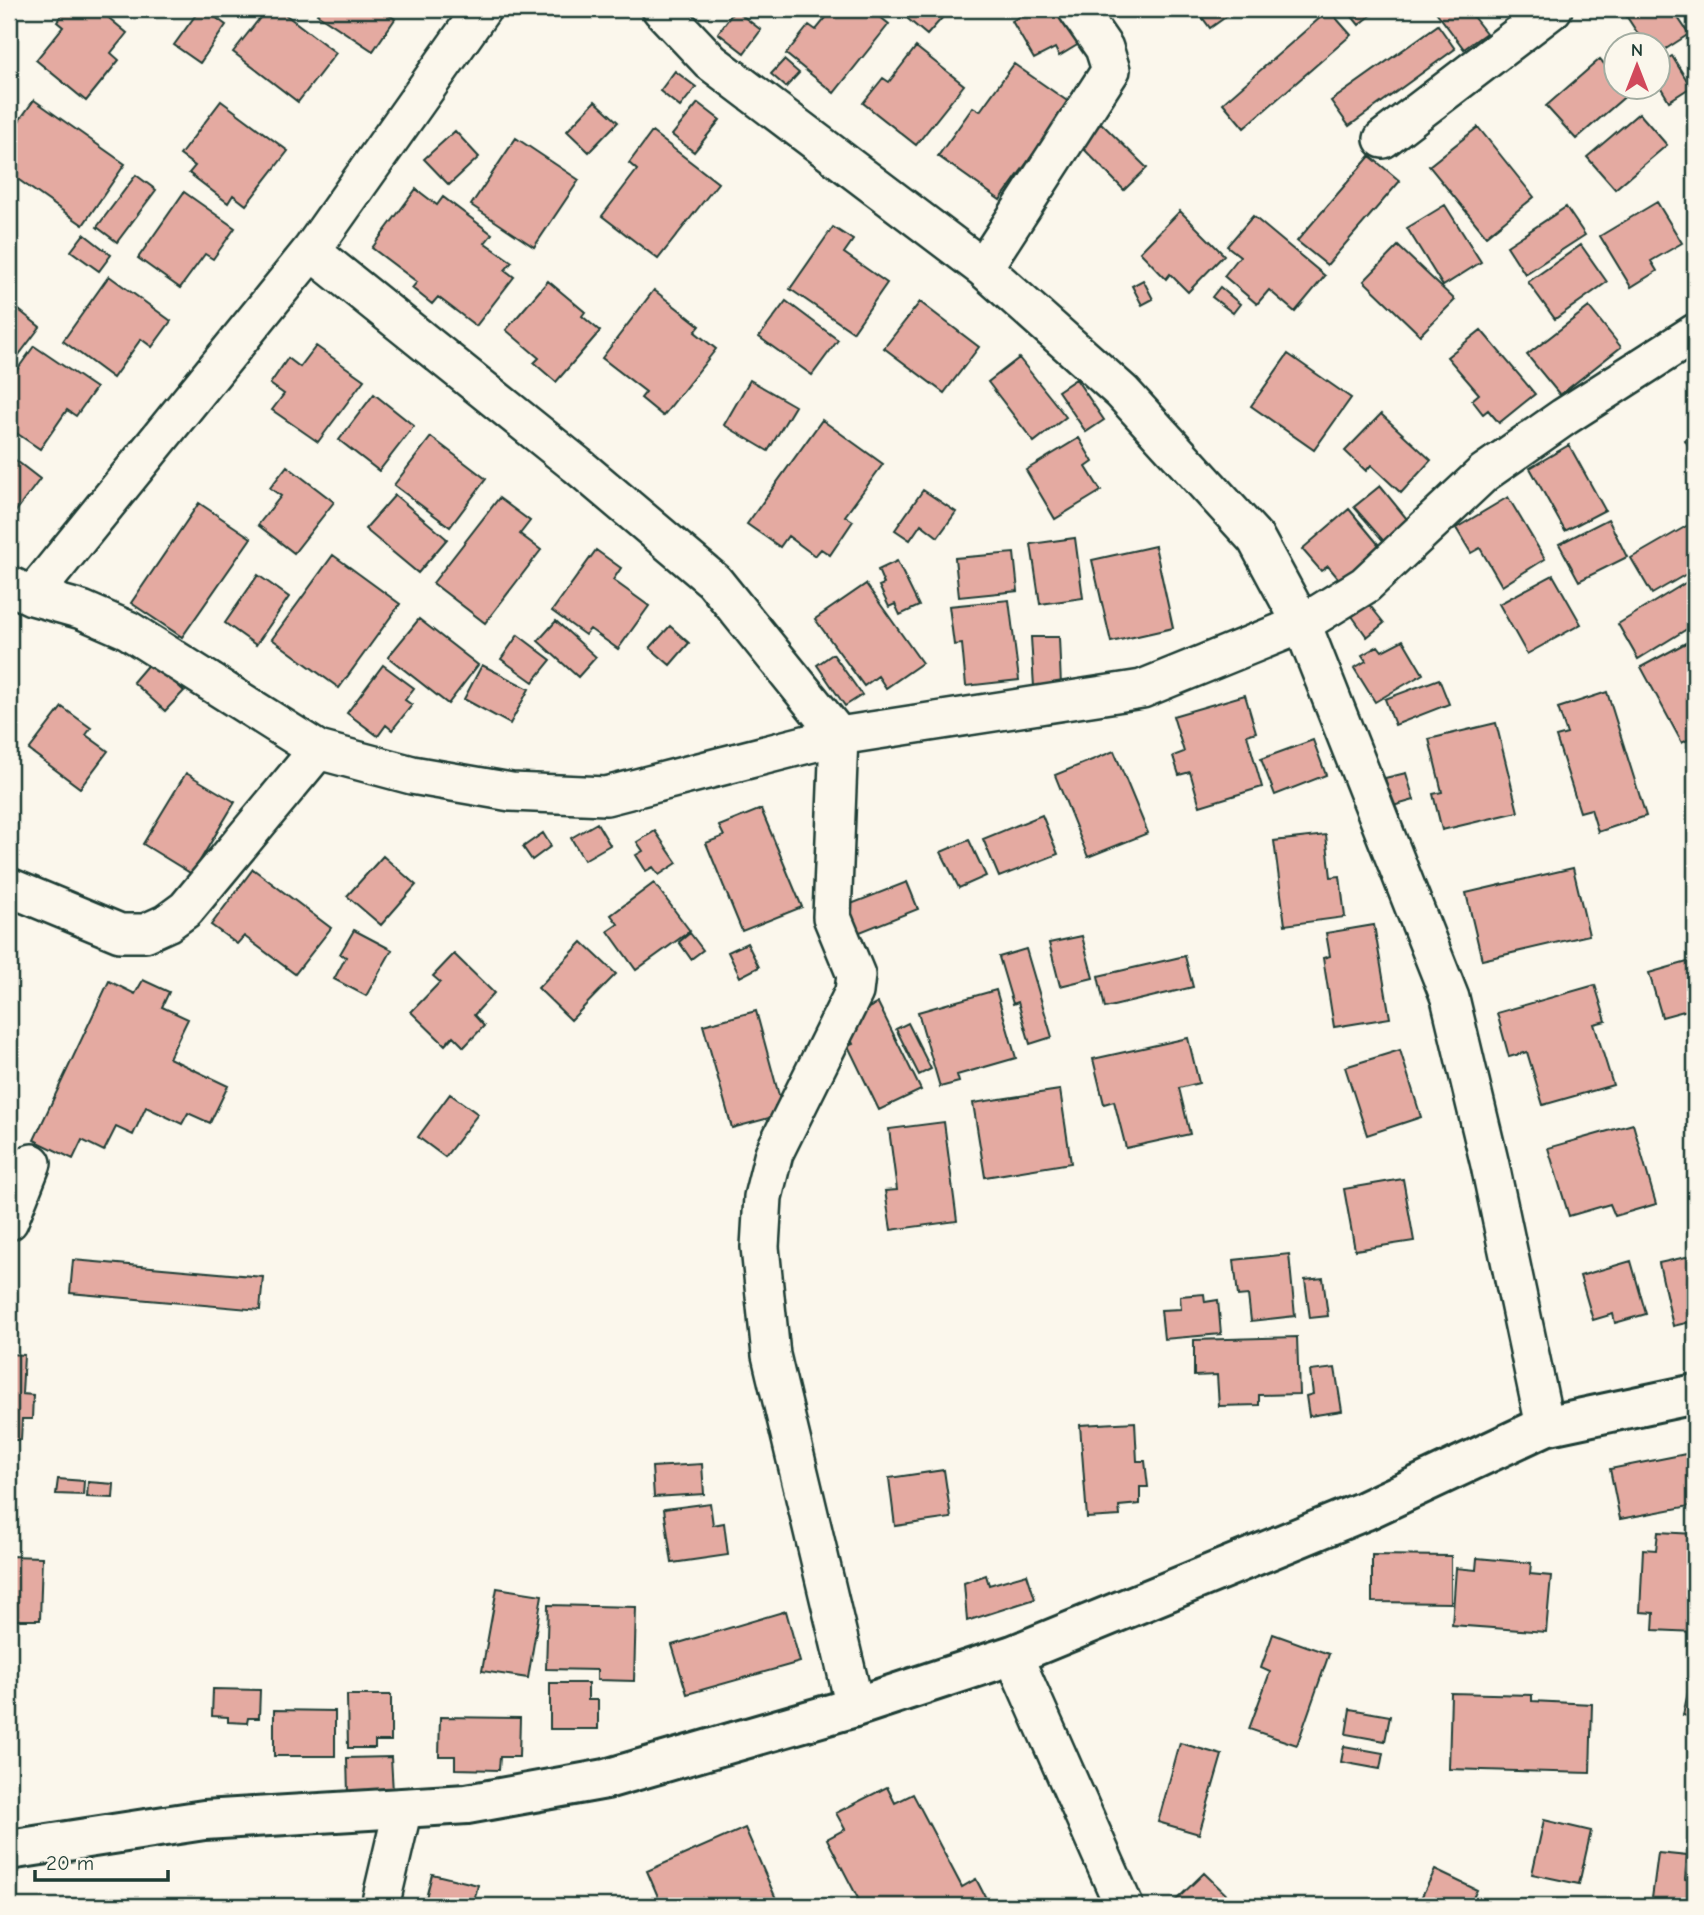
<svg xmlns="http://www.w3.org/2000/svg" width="1704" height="1915" font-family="'Comic Neue',sans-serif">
<rect width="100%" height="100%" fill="#fbf7ec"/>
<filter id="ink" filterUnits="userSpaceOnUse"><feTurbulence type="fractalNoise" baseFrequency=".0143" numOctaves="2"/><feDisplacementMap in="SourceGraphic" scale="14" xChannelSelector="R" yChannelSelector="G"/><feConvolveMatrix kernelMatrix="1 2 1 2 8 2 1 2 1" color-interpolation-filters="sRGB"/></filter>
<g filter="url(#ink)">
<!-- building -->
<path fill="#e4aaa1" stroke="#1f3d34" stroke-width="2" d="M67 9H98L127 33 111 53 119 60 86 101 36 60 63 27 57 22Z
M200 9H204L226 25 200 63 174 45Z
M267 9H278L336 53 298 102 233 52Z
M321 9H385L383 11 395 19 373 51 317 14Z
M833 9H870L889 24 834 93 786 54 809 25 816 30Z
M907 9H950L927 35 902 14Z
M1033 9H1065L1084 41 1059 56 1055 48 1034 59 1012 21Z
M1196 9H1237L1210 28Z
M1346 9H1379L1359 25Z
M1434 9H1467L1486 33 1464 49Z
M1626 9H1672L1689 34 1658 54V46H1646L1623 11Z
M735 10 761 30 744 53 718 33Z
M1329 10 1351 35 1244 128 1223 103Z
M1438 25 1455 49 1349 126 1331 101Z
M916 47 964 85 916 145 863 103 883 78 889 82Z
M1672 56 1691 87 1669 101 1658 83V64Z
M1600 59 1616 78V88H1625L1629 93 1576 139 1546 106Z
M784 60 799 73 786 87 771 74Z
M1014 64 1070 103 1000 200 938 156 973 107 980 111Z
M675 71 696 87 680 107 660 91Z
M34 100 125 164 83 225 9 173V120L16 125Z
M221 101 288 151 246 205 233 195 228 203 189 173 195 166 180 155Z
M595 101 618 122 589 152 567 131Z
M698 103 720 120 694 152 672 135Z
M1639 113 1667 145 1615 189 1587 157Z
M1099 121 1147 168 1124 190 1077 142Z
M1478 127 1534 197 1486 236 1429 166Z
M455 131 479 157 449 185 424 159Z
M652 132 718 183 658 259 602 216 637 170 629 163Z
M516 138 579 180 534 247 471 205Z
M1370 156 1400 181 1327 265 1297 241Z
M136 175 156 190 117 242 97 227Z
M416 189 437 205 443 197 492 234 485 243 512 262 505 270 514 277 476 326 438 297 432 304 412 288 417 282 372 248Z
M184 192 235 228 213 259 205 254 180 288 138 258Z
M1657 202 1682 243 1651 261 1657 271 1631 287 1600 236Z
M1445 205 1481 262 1443 286 1407 228Z
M1566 207 1585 235 1525 274 1507 246Z
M1180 211 1224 255 1188 292 1170 274 1166 279 1140 252Z
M1253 216 1325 276 1295 312 1269 290 1257 304 1224 276 1240 256 1227 246Z
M833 227 853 240 844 253 887 283 853 332 790 289Z
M84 234 111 255 99 271 71 251Z
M1581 245 1607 282 1555 319 1528 282Z
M1398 246 1455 300 1420 335 1364 281Z
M109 276 171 321 152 347 141 339 113 378 63 341Z
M1143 280 1153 299 1142 305 1132 286Z
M548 281 585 312 582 316 600 331 556 382 534 363 539 358 506 330Z
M1220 287 1240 304 1233 313 1212 297Z
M654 290 700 326 695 332 716 349 663 416 641 398 646 392 602 358Z
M786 301 838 340 812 375 759 337Z
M9 302 40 327 9 368Z
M920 302 979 347 944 393 884 348Z
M1589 307 1621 347 1560 395 1527 355Z
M1481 330 1535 394 1499 423 1488 410 1483 414 1472 400 1479 394 1447 357Z
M34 346 96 388 76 416 67 410 40 449 9 428V412L16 401 9 396V381Z
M316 346 364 380 318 442 272 410 284 394 270 384 288 358 300 367Z
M1288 354 1351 398 1314 450 1251 406Z
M1019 358 1066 417 1034 442 988 382Z
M1076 379 1104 420 1086 432 1058 391Z
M750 380 795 406 768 451 724 425Z
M374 394 414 426 379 471 339 440Z
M1381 414 1431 460 1401 493 1371 465 1366 471 1345 451Z
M822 420 883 464 845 516 853 521 830 555 821 549 815 556 788 536 780 547 747 524Z
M1695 433V457L1685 440Z
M431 437 486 479 450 527 394 485Z
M1079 438 1093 462 1086 467 1101 491 1055 519 1026 470Z
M1569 445 1605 510 1565 531 1530 468Z
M9 455 40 479 13 515 9 512Z
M287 466 334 502 294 553 258 525 281 496 270 488Z
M1380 486 1411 524 1387 545 1354 507Z
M923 490 956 512 938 537 921 524 910 540 895 530Z
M395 495 447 539 418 573 365 529Z
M1508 497 1545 559 1502 586 1480 548 1471 553 1456 528Z
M499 498 530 521 520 534 541 550 485 623 433 583Z
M199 503 251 538 182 637 131 603Z
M1349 509 1383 550 1343 584 1328 566 1321 571 1302 549Z
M1608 519 1627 557 1579 581 1559 544Z
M1690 524 1695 533V569L1652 594 1631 558Z
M1075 538 1083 598 1040 604 1031 544Z
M1155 546 1173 628 1111 642 1092 560Z
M596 550 621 568 613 580 649 606 618 649 590 629 585 635 552 611Z
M1014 553 1018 591 959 597 955 558Z
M333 555 400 604 339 688 272 639Z
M897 561 919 606 900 615 895 604 889 607 879 586 884 584 878 570Z
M258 575 289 597 256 645 225 623Z
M1553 575 1581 624 1527 654 1499 604Z
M1695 577V624L1638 659 1618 624Z
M866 584 922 663 886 688 878 676 864 686 815 619Z
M1009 600 1019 680 966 686 962 644 954 645 949 606Z
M1368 603 1384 623 1367 637 1352 616Z
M419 619 478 665 448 704 388 657Z
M556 621 596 657 578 677 538 641Z
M670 626 689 643 670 665 650 648Z
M518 635 551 660 533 682 501 659Z
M1031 637H1059L1061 686 1034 687Z
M1695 638V736L1682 743 1641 667Z
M1403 640 1423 674 1375 702 1354 668 1366 661 1362 655 1378 646 1382 651Z
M833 654 862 695 845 706 817 665Z
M151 661 184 691 165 711 133 682Z
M383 665 414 688 405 700 412 705 392 730 386 725 378 736 347 713Z
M482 665 529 689 510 724 464 699Z
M1439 679 1449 704 1395 725 1385 699Z
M1607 692 1646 816 1598 832 1591 809 1580 812 1556 737 1567 734 1558 708Z
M1245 695 1256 732 1247 735 1262 787 1200 806 1190 772 1179 775 1173 756 1184 752 1173 716Z
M62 707 91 728 86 735 108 751 80 788 29 750Z
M1496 723 1518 812 1442 830 1433 794 1442 792 1429 739Z
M1313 740 1326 775 1275 795 1261 759Z
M1114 751 1148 833 1088 857 1055 775Z
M186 773 235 802 192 874 143 844Z
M1406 773 1414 800 1393 806 1385 778Z
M761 809 802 907 742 931 706 843 724 836 719 826Z
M1042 815 1058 854 999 877 983 839Z
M597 823 610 845 584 860 571 838Z
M655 831 677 863 659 875 653 867 646 871 636 855 643 851 637 842Z
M543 833 551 846 532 860 523 847Z
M1326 835 1331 877 1340 876 1345 917 1285 925 1274 841Z
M969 840 986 876 959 888 941 852Z
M383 856 416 885 381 925 347 896Z
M1573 868 1589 935 1482 960 1466 893Z
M253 869 331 928 295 974 244 936 237 944 211 925Z
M907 882 918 909 850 936 838 909Z
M654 883 690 931 636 970 608 931 618 924 611 915Z
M1374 925 1390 1018 1334 1027 1323 958 1330 956 1326 933Z
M354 930 392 950 366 996 334 979 346 957 340 954Z
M690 933 703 950 691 959 679 942Z
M1082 936 1093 978 1060 986 1049 943Z
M582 942 616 974 571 1020 538 988Z
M747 943 759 967 740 977 728 952Z
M1026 949 1052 1037 1030 1044 1018 1002 1013 1004 999 957Z
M454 954 494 993 474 1015 484 1026 464 1047 453 1036 445 1045 411 1012 440 982 433 976Z
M1185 956 1193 987 1105 1008 1098 976Z
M1694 960 1695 1008 1662 1017 1649 973Z
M143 980 169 992 162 1007 188 1019 169 1058 228 1086 210 1123 188 1113 182 1124 146 1107 133 1135 116 1127 104 1151 82 1140 73 1159 34 1140 109 981 135 994Z
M1595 985 1606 1021 1594 1024 1613 1085 1543 1105 1527 1052 1509 1057 1497 1013Z
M996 990 1016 1058 957 1075 959 1082 940 1087 918 1012Z
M878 1003 921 1090 879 1110 848 1046 853 1044 843 1021Z
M756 1011 784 1114 732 1128 703 1025Z
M908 1023 931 1069 919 1075 896 1029Z
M1188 1038 1199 1083 1179 1088 1190 1134 1126 1148 1114 1101 1104 1104 1093 1059Z
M1400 1050 1421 1117 1367 1135 1345 1067Z
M1060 1090 1071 1163 985 1177 973 1103Z
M450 1094 478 1114 445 1157 418 1137Z
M944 1122 957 1221 891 1230 885 1191 897 1190 889 1129Z
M1633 1124 1656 1204 1615 1216 1610 1204 1569 1216 1548 1148Z
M1403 1179 1414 1241 1355 1250 1344 1189Z
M1289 1254 1295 1316 1251 1321 1248 1295 1238 1296 1234 1260Z
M1695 1255V1321L1673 1326 1659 1263Z
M73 1260 263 1277 260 1310 70 1293Z
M1631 1261 1646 1314 1615 1323 1613 1314 1593 1320 1580 1276Z
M1323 1278 1328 1316 1310 1318 1305 1280Z
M1204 1294 1205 1302 1218 1300 1221 1334 1164 1339 1161 1310 1181 1309 1180 1296Z
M1297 1337 1299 1394 1259 1395V1405L1219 1406 1217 1375 1194 1376V1340Z
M9 1354 24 1355 22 1394 33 1395 32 1419H22L21 1440H9Z
M1335 1368 1342 1411 1309 1416 1306 1396 1313 1394 1310 1371Z
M1135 1422 1137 1461H1145L1148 1487H1140V1504L1119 1506 1120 1516 1087 1518 1080 1425Z
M1691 1453 1695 1474V1505L1620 1519 1610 1469Z
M702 1464 704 1494 654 1497 652 1467Z
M944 1470 951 1518 895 1526 889 1478Z
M58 1479 84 1481 83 1495 56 1494Z
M88 1482 114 1484 113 1498 87 1497Z
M710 1503 713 1525 724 1523 728 1555 672 1563 664 1509Z
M1658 1532 1695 1534V1632L1653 1630 1654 1613 1640 1612 1643 1549 1656 1550Z
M1372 1555 1451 1556V1603L1372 1602Z
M9 1556 42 1557 40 1620H9Z
M1477 1558 1531 1563 1530 1574 1551 1576 1546 1632 1452 1625 1456 1568 1476 1570Z
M1027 1574 1035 1599 967 1621 964 1583 986 1575 989 1585Z
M497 1588 542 1595 528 1678 482 1671Z
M548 1605 636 1607 634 1681 597 1680V1670L546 1669Z
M786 1611 800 1662 687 1694 672 1645Z
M1273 1634 1329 1654 1297 1745 1249 1729 1270 1672 1261 1668Z
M1693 1670H1695V1718L1683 1715Z
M550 1683H588V1700H598V1729H550Z
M213 1689 260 1690 259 1718H248L247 1723 228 1722V1717L212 1716Z
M1451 1693 1532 1695V1701L1592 1704 1590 1773 1449 1769Z
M347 1695H391V1741H375V1748H348Z
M1350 1709 1390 1716 1385 1741 1346 1734Z
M274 1710 335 1711V1756H274Z
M440 1717 520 1718 519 1757H500L499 1770 455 1769V1756H439Z
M1180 1743 1222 1755 1199 1834 1158 1822Z
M1344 1746 1383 1753 1380 1769 1341 1762Z
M391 1757 393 1792 348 1794 347 1758Z
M887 1787 895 1803 913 1794 962 1887 976 1879 990 1906H862L827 1839 845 1829 836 1813Z
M1544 1820 1591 1831 1579 1884 1532 1874Z
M745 1828 777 1901 785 1899 788 1906H662L647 1871Z
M1658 1853 1687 1856 1685 1879 1695 1881V1906H1651Z
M1435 1870 1477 1890 1469 1906H1417Z
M1204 1873 1238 1906H1170Z
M432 1874 478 1885 473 1906H424Z"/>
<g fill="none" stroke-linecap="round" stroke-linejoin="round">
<!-- street casing -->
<g stroke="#1f3d34" stroke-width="42">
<path id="street" d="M661 9 711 62 983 268 1122 392 1256 539 1302 624 1450 998 1490 1165 1545 1426
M1383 139 1553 9
M311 251 577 465 714 581 839 736 832 917 856 975 854 992 774 1153 763 1197 760 1247 771 1355 855 1707
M983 268 1111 70 1104 48 1077 9
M9 585 32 596 82 610 128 630 318 750 412 775 511 792 606 796 839 736 1142 689 1302 624 1365 585 1484 473 1564 417 1695 333
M32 596 311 251 482 9
M9 887 120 933H145L167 923 186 909 318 750
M9 1221 32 1163
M1013 1655 1124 1906
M380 1906 403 1808"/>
</g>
<!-- secondary casing -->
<g stroke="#1f3d34" stroke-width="44">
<path id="secondary" d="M9 1850 204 1820 467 1804 606 1779 855 1707 1013 1655 1364 1511 1545 1426 1695 1394"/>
</g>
<!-- street -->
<use href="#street" stroke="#fbf7ec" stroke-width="37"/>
<!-- secondary -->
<use href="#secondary" stroke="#fbf7ec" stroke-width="38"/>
</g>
</g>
<!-- margin -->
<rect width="1704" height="1915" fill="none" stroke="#fbf7ec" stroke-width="35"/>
<rect x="18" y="18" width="1669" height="1880" fill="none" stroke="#1f3d34" stroke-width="2.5" filter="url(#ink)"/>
<!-- north arrow -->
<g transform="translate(1637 66)"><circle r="33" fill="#fbf7ec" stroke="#a3ada2" stroke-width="2"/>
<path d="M0-5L12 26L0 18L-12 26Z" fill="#d1495b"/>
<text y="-10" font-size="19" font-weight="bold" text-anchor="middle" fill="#1f3d34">N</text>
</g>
<!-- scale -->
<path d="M35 1870v10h133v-10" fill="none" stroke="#1f3d34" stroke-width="3.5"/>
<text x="46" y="1870" font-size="21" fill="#1f3d34" stroke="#fbf7ec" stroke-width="5" paint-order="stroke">20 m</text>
</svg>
